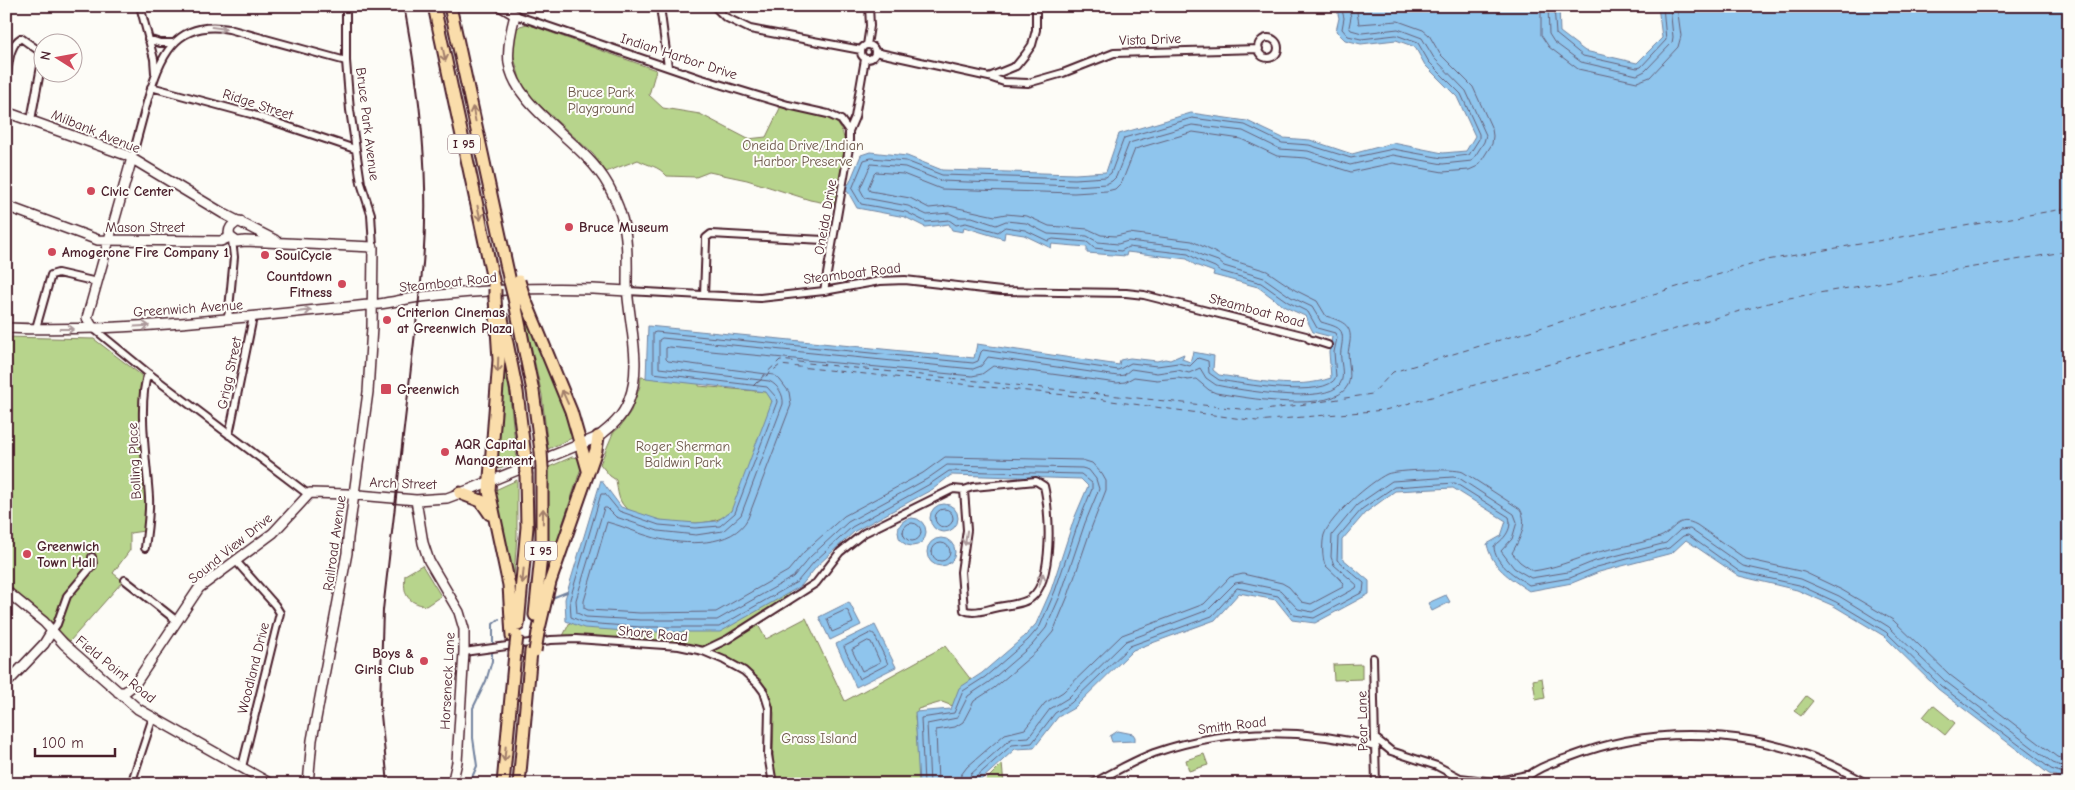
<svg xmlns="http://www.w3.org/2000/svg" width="2075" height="790" font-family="'Comic Neue',sans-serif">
<rect width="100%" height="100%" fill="#fdfcf7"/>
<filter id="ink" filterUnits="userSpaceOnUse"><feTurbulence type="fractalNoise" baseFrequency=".02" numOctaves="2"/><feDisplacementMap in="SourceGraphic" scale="10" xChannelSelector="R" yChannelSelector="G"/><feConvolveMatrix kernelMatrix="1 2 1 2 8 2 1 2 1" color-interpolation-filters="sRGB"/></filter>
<g filter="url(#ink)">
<!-- green -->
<path fill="#b7d48c" stroke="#807a5c" d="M527 24 656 70 649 95 663 108 700 114 748 139 766 137 781 106C796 110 815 111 830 118 857 131 840 182 836 205L810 200 747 180 709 172 696 177 667 176C657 165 651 167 638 160L606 172 593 154 533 99 521 82 513 54 516 30 520 26Z
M524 314H526L574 431 572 438 548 449 542 395Z
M6 337 94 339 141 375 142 379 141 445 146 505 144 531 130 533V550L113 573 123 581 70 641 51 625 6 584Z
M504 366 509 388 517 461 495 470Z
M641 377 699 383V386L767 392 772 401C765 431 752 462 740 490 737 497 735 506 731 511 714 532 649 522 629 510 618 504 618 491 616 480L610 476 600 464 613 433 620 427 631 411 640 386Z
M572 457 579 458 582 465 560 532 558 548 550 572H547L549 467Z
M517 480V535L513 589 493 491Z
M422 565 441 596 426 606C406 602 403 594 405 575Z
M788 591 792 604 758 625 766 639 806 618 845 701 945 646 975 685 958 708 942 702 918 709 915 716 921 784H776L773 761 774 713 771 699 767 689 760 680 747 669 700 646 662 640 563 636 571 620Z
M1362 664V679L1334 680 1333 665Z
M1542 678 1545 698 1536 700 1533 680Z
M1806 696 1813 701 1801 716 1794 711Z
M1933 705 1955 723 1945 735 1923 717Z
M1204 754 1208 765 1189 771 1186 760Z
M1002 764 1004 784H979L985 781Z"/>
<!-- water -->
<path fill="#8fc5ed" stroke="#73839f" d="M1336 6H1559L1560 32 1585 51 1637 63 1662 38 1658 6H2069V780L2049 774 1938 689 1884 636 1834 606 1797 590 1739 576 1686 540 1672 553 1599 572 1572 583 1529 591C1510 578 1492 568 1487 544L1501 536 1506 521 1453 488 1395 491 1365 513 1342 540V558L1369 581V594L1315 623 1292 620 1276 600 1239 593 1215 620 1133 650 1074 708 1058 717 1034 748 1015 749 980 781 974 784H919L915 712 951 709 959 688 982 673 1025 636 1036 624 1051 590 1074 519 1088 486 1081 479 951 475 933 489 855 531 818 565 801 586 720 632H640L584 628 566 621 565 599 601 480 621 507 660 520 696 523 717 521 731 511 772 401 766 392 646 378 648 326 974 358 977 344 1119 365 1120 360 1130 358 1157 361 1165 359 1170 360 1184 354 1182 359 1190 362 1193 352 1214 356 1213 370 1219 375C1255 380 1296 390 1331 378L1329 352 1332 337 1313 332 1305 316 1285 307 1258 287 1213 275 1214 272 1195 265 1187 259 1127 252 1126 256 1087 253V247L1052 244 1051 248 1024 235 1005 232 1004 239 964 227 963 232 952 230 949 224 925 227 905 217 857 208 848 192 845 191 846 184H849L861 155 870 152 907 156 942 170 1075 174 1106 172 1119 134 1191 113 1247 121 1283 138 1310 140 1352 154 1393 143 1443 153 1466 151 1475 136 1457 97 1425 65 1415 47 1396 40 1361 44 1345 40 1336 31 1339 18Z
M930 518a14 14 0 1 1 28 0a14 14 0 1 1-28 0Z
M898 532a14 14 0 1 1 28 0a14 14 0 1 1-28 0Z
M927 552a14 14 0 1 1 28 0a14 14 0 1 1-28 0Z
M1446 595 1450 602 1432 611 1428 603Z
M849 602 861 625 830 640 819 617Z
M875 625 896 667 856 687 836 644Z
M1118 731 1133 734 1135 737V741L1112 742 1110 736Z"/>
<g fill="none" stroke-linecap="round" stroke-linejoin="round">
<!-- shore -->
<path stroke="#666179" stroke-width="1" d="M1541 6V35L1549 47 1578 69 1637 82 1650 77 1678 47 1681 36 1677 6
M1548 6 1549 34 1554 42 1581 62 1637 75 1645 71 1672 43 1673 37 1670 6
M1554 6 1556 34 1583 56 1637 68 1641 67 1666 40 1663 6
M935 518a9 9 0 1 1 18 0a9 9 0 1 1-18 0Z
M903 532a9 9 0 1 1 18 0a9 9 0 1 1-18 0Z
M932 552a9 9 0 1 1 18 0a9 9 0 1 1-18 0Z
M846 610 848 611 853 623 832 632 827 619Z
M871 633 874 634 888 664 859 679 844 647Z
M868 641 871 642 880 662 862 671 852 650Z
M924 784 921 718 954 713 963 691 985 677 1028 640 1040 626 1055 591 1079 521 1092 489V483L1081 474 949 471 930 484 852 527 814 562 797 582 719 627H640L585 623 571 617 570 599 601 494H605L619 511 659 525 695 528 720 526 735 513 777 402 776 397 767 387 653 373V333L656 332 973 363 978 361 981 352 983 350 1118 370 1131 363 1157 366 1178 363 1190 366 1198 358 1208 361 1209 373 1219 380C1239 383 1327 400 1336 377L1334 352 1337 338 1335 333 1317 328 1308 312 1288 302 1261 283 1220 271 1215 267 1198 260 1188 254 1128 247 1121 251 1094 248 1087 242 1053 239 1048 241 1025 230 1005 227 998 232 966 223 956 225 949 220 926 222 906 212 861 204 852 189 864 160 871 158 906 161 942 175 1075 179 1106 177 1111 173 1124 138 1192 118 1245 125 1282 143 1309 145 1351 158 1393 149 1442 158 1469 155 1479 139V134L1461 94 1429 62 1418 43 1396 35 1361 39 1348 36 1342 29 1344 18 1341 6
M930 784 927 724 957 718 968 696 989 682 1032 645 1046 628 1061 594 1085 523 1099 489 1096 479 1089 470 1082 468 947 465 927 479 848 522 810 557 793 577 717 620H640L586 617 577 613 576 600 604 508H607L616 517 658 531 696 535 723 531 741 515 783 404C784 395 778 385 769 381L659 368V340L662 338 973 369 981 366 988 357 1118 376 1124 375 1131 369 1157 373 1178 370 1189 373 1200 368 1206 378 1216 385C1239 390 1326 405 1340 384 1346 375 1339 360 1341 350 1345 328 1341 328 1321 322L1312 307 1291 297 1264 278 1224 266 1218 261 1201 255 1190 248 1128 241 1118 244 1098 242 1087 236 1048 234 1026 223 1006 221 996 225 972 217H958L949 213 927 215 908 206 865 198 860 189 871 164 905 167 941 181 1074 186 1106 184 1112 181 1116 177 1129 143 1192 125 1243 131 1280 149 1308 151 1350 165 1393 155 1443 164 1472 161 1484 142 1486 135 1466 91 1434 58 1422 38 1398 29 1362 33 1351 30 1349 27 1351 17 1348 6
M938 784 936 730 955 727 963 722 974 701 994 688 1037 651 1053 632 1068 596 1092 526 1106 490V481L1102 474 1092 463 1082 460 945 457 923 473 844 516 804 552 788 571 716 612 640 613 588 610 584 608V601L607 522C623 526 639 534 655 538 684 545 733 548 748 518L791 405 789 392 780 380 774 375 668 361 666 359V348L669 347 972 376 982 374 993 366 1117 383 1125 382 1134 377 1157 380 1178 378 1188 380 1196 379 1209 390 1216 393C1243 397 1334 415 1348 385 1353 373 1346 359 1349 347 1354 325 1344 322 1326 316L1317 301 1295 290 1267 271 1228 259 1192 241 1129 233 1116 236 1101 235 1088 229 1049 226 1027 216 1006 214 995 216 949 206 929 208 910 198 870 191 868 188 874 174 876 172 903 174 941 189 1074 193 1107 191 1115 189 1122 182 1135 149 1193 132 1241 139 1277 156 1306 158 1351 172 1393 163 1443 172 1469 170 1478 166 1492 144 1493 136 1492 129 1473 87 1440 54 1429 35 1423 30 1398 21 1359 24 1356 6
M960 784 961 775 967 767 1005 734 1025 729 1045 703 1063 692 1122 635 1204 604 1230 577 1243 574 1282 583 1289 587 1302 602 1311 604 1343 587 1344 583 1325 565C1322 557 1322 543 1324 535 1330 517 1370 482 1387 474 1397 470 1454 468 1463 472L1520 509C1529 524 1519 540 1512 553L1520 562 1533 571C1555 568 1571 561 1592 554 1614 547 1638 545 1660 537 1675 531 1677 514 1697 525L1746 559 1804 572 1842 590 1893 620 1950 675 2057 757 2069 761
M967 784 971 774 1008 741 1013 738 1029 737 1050 709 1068 698 1126 641 1208 610 1235 583 1242 582 1280 590 1298 609 1312 612 1356 588 1357 585 1334 565 1331 557 1332 535 1357 505 1392 481 1453 477 1459 478 1514 514 1517 522 1512 539 1501 551 1514 568 1531 578 1568 572 1595 561 1666 543 1680 530 1690 529 1743 566 1801 579 1839 596 1889 627 1945 681 2053 763 2069 769
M974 784 975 778 1012 745 1032 743 1055 713 1071 703 1130 646 1212 616 1237 588 1278 596 1294 615 1314 618 1363 592 1364 583 1337 560 1338 537 1362 509 1394 487 1455 483 1509 517C1513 530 1503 540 1494 546 1494 564 1516 576 1529 585L1570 578 1597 567 1669 548 1683 536 1688 535 1740 572 1799 585 1836 602 1886 632 1941 686 2051 769 2069 775"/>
<!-- stream -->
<path stroke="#73839f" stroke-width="2" d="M552 598 567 592
M493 645V624L499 619
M469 784 477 766 473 738V708L486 681 492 661V650"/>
<!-- ferry -->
<path stroke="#5f5165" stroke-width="1" stroke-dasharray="6 5" stroke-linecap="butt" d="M757 383 780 365 1075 396 1257 421 1385 410 1783 299 2069 251
M753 386 780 360 1259 411 1372 394 1393 372 1767 260 2069 208"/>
<!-- street casing -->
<g stroke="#4a1f2b" stroke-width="10">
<path id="street" d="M140 6 154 59 155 73
M346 6V61L350 110 361 183 371 214 373 247
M660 6 668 67
M714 6 725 17 750 29 861 50
M515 15 699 78 788 105 828 114 841 120 849 131
M1258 48a10 10 0 1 1 20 0a10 10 0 1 1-20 0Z
M148 39 160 43H172
M861 52a7 7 0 1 1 14 0a7 7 0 1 1-14 0Z
M867 45 870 26 869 6
M875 52 989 77 1016 66 1025 55 1032 45 1036 30V6
M989 77 1004 82 1028 83 1063 73 1114 53 1259 49
M6 80C9 66 8 46 21 38L42 53
M151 87 251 114 355 149
M31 120 42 61
M132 158C137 139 142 120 147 102 160 58 174 19 229 29L346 61
M627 291 760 298 824 291 880 281 905 280 1001 291 1126 293 1144 295 1306 336 1309 339 1328 345
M824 291 849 148V131L855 117 865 59
M704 295 706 242V238L711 234 824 240
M228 319 234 257 232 240
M36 328 51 275 58 273 97 282
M93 328 148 373 309 495
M229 435 253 317
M145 548C147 531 150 514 149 497 147 464 137 403 148 373
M235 560 275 605 280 613 242 767
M125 580 177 621
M52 631 57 624 67 596 93 565 92 557
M703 651 728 639 816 583 840 552 864 533 953 489 964 490 973 487 1036 481 1044 486C1050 511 1054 580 1031 598 1024 604 1008 605 998 607 989 609 973 615 964 610L961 572 967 530 964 490
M464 652 551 640 576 639 679 646 703 651 724 660 744 671 758 684 764 692 769 708 768 755 773 784
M1373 658 1376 784
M1375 738 1391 751 1437 766 1460 778 1464 784
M1460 778 1494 782 1527 775
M131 784 153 717
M1092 784C1112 773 1133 761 1154 753 1226 728 1302 728 1376 747
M1520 784C1532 769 1552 763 1570 757 1665 720 1779 730 1867 784"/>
</g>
<!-- secondary casing -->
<g stroke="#4a1f2b" stroke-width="12">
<path id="secondary" d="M6 112 126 155 224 214 275 240
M6 206 98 240 221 241 230 237
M240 221C232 224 227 229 230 237L237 242 245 241 373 247 372 327 368 392 348 538 347 553 312 740 308 784
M6 328C131 333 255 315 379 304 393 302 406 299 420 297 489 289 558 286 627 291
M93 328 87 318 132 158
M416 500 423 543 429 561 459 612 464 629V652L457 762 452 784
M6 591 44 622 64 644 138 709 271 784
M6 684 44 644 52 631
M118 692H125L135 684 199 588 273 533 310 493 347 494 416 500 447 498 471 489 598 437C611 427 623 417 629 400 643 364 628 321 627 284 627 266 628 249 625 231 622 215 616 199 608 185 584 141 516 110 509 63 507 47 511 30 515 15L500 6"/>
</g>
<!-- highway casing -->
<g stroke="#4a1f2b" stroke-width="15">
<path id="highway" d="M434 6 495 289
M450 6 510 282
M524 297 571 411 588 470
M514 298 533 391 541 451
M495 299 499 360 489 491 509 585 512 637
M502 318 517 392 525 457
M460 493 481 501 490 514
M535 615 542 546V468
M518 625 527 527 526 475
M538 633 550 582 596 450 598 437
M503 784 515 653
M519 784 531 651"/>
</g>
<!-- street -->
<use href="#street" stroke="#fdfcf7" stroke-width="6"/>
<!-- secondary -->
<use href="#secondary" stroke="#fdfcf7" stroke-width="9"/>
<!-- highway -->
<use href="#highway" stroke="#faddab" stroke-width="11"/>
<!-- rail -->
<path stroke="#4a1f2b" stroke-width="2" d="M388 784 380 705 383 610 423 264C430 177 420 92 404 6"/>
<!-- highway-bridge casing -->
<g stroke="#4a1f2b" stroke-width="15" stroke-linecap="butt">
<path id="highway-bridge" d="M519 281 524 297
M510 282 514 298
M495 299V289
M541 451 542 468
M525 457 526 475
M535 651 538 633
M515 653 517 636"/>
</g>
<!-- highway-bridge -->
<use href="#highway-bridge" stroke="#faddab" stroke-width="11"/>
</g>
<!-- one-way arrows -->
<defs><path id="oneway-shaft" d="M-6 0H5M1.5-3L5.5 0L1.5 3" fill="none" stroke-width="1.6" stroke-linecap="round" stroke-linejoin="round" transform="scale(1.25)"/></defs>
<g stroke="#ac999b">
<use href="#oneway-shaft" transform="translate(219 28) rotate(7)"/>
<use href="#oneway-shaft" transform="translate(304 311) rotate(-7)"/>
<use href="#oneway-shaft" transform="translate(142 326) rotate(-3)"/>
<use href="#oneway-shaft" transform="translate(67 329)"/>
<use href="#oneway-shaft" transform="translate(966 538) rotate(98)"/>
<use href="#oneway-shaft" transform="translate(1041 580) rotate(-72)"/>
</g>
<g stroke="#a27e6b">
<use href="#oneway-shaft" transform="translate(444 54) rotate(78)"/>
<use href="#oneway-shaft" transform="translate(474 114) rotate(-102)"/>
<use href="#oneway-shaft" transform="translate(479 213) rotate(78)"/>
<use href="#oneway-shaft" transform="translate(498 365) rotate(92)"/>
<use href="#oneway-shaft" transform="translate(565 397) rotate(-114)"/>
<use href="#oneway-shaft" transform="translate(543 516) rotate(-89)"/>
<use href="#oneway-shaft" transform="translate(523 576) rotate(95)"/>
<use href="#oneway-shaft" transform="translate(505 754) rotate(95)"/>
</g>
</g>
<!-- markers -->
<g fill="#d1495b" stroke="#fdfcf7" stroke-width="2">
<circle cx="91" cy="191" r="5"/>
<circle cx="569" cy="227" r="5"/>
<circle cx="52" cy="252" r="5"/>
<circle cx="265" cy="255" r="5"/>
<circle cx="342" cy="284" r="5"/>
<circle cx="387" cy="320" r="5"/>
<rect x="380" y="383" width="12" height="12" rx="2.5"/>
<circle cx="445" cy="452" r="5"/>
<circle cx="27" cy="554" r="5"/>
<circle cx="424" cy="661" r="5"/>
</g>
<g text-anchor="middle" stroke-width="4" stroke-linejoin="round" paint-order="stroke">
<!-- shield labels -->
<g fill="#fdfcf7" stroke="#806168" stroke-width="1">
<rect x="448" y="134.5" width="32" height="19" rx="4"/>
<rect x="525" y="541.5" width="32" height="19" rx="4"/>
</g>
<g font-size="12" font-weight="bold" fill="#4a1f2b">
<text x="464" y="148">I 95</text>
<text x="541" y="555">I 95</text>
</g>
<!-- street labels -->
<g font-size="14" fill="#4a1f2b" stroke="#fdfcf7">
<text transform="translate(1150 39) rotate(-2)" y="5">Vista Drive</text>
<text transform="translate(679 56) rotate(18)" y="5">Indian Harbor Drive</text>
<text transform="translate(258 104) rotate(18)" y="5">Ridge Street</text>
<text transform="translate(368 124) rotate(83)" y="5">Bruce Park Avenue</text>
<text transform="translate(96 131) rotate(22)" y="5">Milbank Avenue</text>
<text transform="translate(825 217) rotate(-80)" y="5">Oneida Drive</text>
<text x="145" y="232">Mason Street</text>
<text transform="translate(852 273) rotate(-7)" y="5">Steamboat Road</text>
<text transform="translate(448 282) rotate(-6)" y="5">Steamboat Road</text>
<text transform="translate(188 308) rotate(-4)" y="5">Greenwich Avenue</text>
<text transform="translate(1257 310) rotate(15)" y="5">Steamboat Road</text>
<text transform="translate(229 373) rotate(-78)" y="5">Grigg Street</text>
<text transform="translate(134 461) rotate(-93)" y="5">Bolling Place</text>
<text transform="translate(403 483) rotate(2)" y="5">Arch Street</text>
<text transform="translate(334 543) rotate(-82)" y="5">Railroad Avenue</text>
<text transform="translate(230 548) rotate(-39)" y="5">Sound View Drive</text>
<text transform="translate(653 633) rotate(5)" y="5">Shore Road</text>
<text transform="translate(253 668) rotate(-76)" y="5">Woodland Drive</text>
<text transform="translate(116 669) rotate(39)" y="5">Field Point Road</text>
<text transform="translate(447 681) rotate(-87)" y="5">Horseneck Lane</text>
<text transform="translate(1362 721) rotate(-91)" y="5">Pear Lane</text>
<text transform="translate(1232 725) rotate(-7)" y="5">Smith Road</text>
</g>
<!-- park labels -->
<g font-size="14" fill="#6b5548" stroke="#fdfcf7">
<text x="601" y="97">Bruce Park<tspan x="601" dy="16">Playground</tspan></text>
<text x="803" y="150">Oneida Drive/Indian<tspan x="803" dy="16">Harbor Preserve</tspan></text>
<text x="683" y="451">Roger Sherman<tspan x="683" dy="16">Baldwin Park</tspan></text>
<text x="819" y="743">Grass Island</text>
</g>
<!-- poi labels -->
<g font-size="14" font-weight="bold" fill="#4a1f2b" stroke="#fdfcf7" text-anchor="start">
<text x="101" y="196">Civic Center</text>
<text x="579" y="232">Bruce Museum</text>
<text x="62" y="257">Amogerone Fire Company 1</text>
<text x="275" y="260">SoulCycle</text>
<text x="332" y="281" text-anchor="end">Countdown<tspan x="332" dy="16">Fitness</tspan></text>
<text x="397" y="317">Criterion Cinemas<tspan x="397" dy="16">at Greenwich Plaza</tspan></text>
<text x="397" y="394">Greenwich</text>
<text x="455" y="449">AQR Capital<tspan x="455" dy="16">Management</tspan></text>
<text x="37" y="551">Greenwich<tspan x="37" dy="16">Town Hall</tspan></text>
<text x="414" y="658" text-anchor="end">Boys &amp;<tspan x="414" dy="16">Girls Club</tspan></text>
</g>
</g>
<!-- margin -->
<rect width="2075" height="790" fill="none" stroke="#fdfcf7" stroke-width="25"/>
<rect x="12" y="12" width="2050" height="765" fill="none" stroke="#4a1f2b" stroke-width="2" filter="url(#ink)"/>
<!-- north arrow -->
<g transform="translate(58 58) rotate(281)"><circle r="24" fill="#fdfcf7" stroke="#b5a4a5"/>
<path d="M0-4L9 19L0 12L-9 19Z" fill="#d1495b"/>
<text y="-8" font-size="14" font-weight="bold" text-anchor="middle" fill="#4a1f2b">N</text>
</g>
<!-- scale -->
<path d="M35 748v8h80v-8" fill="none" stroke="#4a1f2b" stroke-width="2.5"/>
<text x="42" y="748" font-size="15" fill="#4a1f2b" stroke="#fdfcf7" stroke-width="4" paint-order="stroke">100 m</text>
</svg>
